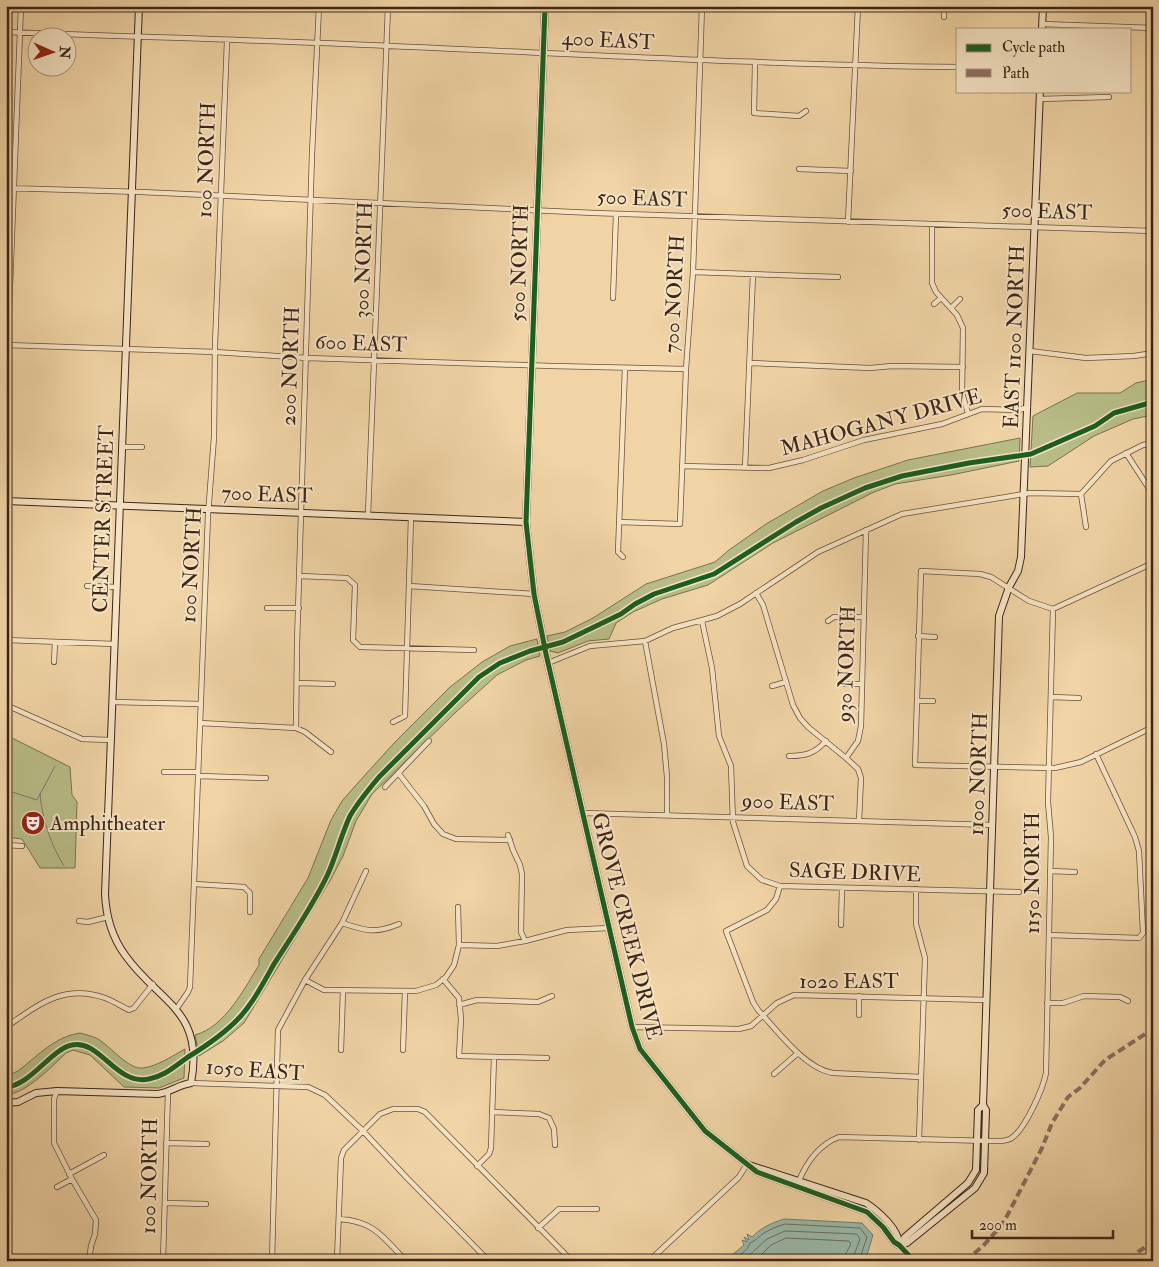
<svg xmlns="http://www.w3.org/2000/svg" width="1159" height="1267" font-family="'IM FELL Double Pica',serif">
<rect width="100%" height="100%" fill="#f0d4a5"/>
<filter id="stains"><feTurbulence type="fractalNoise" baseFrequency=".004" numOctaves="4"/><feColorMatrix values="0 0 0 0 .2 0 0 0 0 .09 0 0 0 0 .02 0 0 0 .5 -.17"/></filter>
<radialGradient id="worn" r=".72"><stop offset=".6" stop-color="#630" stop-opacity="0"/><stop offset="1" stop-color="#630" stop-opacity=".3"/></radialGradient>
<!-- green -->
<path fill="#b8bd87" stroke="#7a7250" d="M1153 379V415L1133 419 1094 436 1048 466 1030 467 1033 416 1077 393H1120L1136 383Z
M1020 438 1019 461 951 475 895 484 872 493 773 543 708 585 662 599 633 612 616 623 609 639 588 641 558 653 550 651 547 636 565 632 593 618 646 584 715 562 729 550 766 524 823 491 854 478 908 460Z
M537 639 540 656 526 660 497 675 456 712 372 794 356 821 343 856 331 879 244 1023 223 1041 199 1056 195 1035C225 1027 244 989 259 965V959L308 878 331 820 342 801 356 785 395 742 449 688 482 662 510 646Z
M6 735 70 767 72 795 77 802 75 868H40L22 839 6 837Z
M80 1033C86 1035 93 1036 98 1039 111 1047 129 1070 143 1068 158 1066 172 1056 185 1049L184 1078 159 1088 124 1087 90 1055 73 1050 66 1053C51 1067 27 1093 6 1095V1075C16 1074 22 1068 29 1062 45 1049 59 1036 80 1033Z"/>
<!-- water -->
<path fill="#9ab8a8" stroke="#747e6f" d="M784 1219 862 1223 873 1235 867 1255 862 1261H725L744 1245 742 1240 747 1242 744 1237 749 1240 747 1234 752 1237C761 1228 771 1223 784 1219Z"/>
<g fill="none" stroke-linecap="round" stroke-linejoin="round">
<!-- shore -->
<path stroke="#6b6f60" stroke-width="1" d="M733 1261 747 1249 750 1243C756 1241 759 1236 764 1233 771 1229 778 1226 785 1224L860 1228 867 1237 859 1261
M743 1261 767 1239 785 1231 857 1234 860 1239 852 1261
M755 1261 771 1245 786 1238 849 1241 851 1244 846 1253 845 1261"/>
<!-- stream -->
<path stroke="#747e6f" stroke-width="1" d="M6 790 37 800 55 766
M40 794C42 819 51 845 64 866"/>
<!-- street casing -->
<g stroke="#69523c" stroke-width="6">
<path id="street" d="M944 17V6
M1042 24 1153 28
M6 32C134 37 261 40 389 46 579 54 768 65 958 67
M755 63 754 113 799 116 806 111
M1040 99 1109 97
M1153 105V101
M799 169 851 171
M6 188 141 192 594 213 1153 231
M848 222 858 6
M932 225V283L936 292 957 315 963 328 962 393 968 413
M693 272 838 277
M613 298 616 214
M934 304 941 298
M951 308 960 299
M6 345 215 352 307 358 552 366 686 369
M1030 351 1086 358 1134 356 1153 353
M751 363 870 368 892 366 963 367
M6 389 21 6
M122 447H142
M1126 453 1150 490
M682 466 769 468 803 460 864 440 942 424 982 409 1019 410 1028 407
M745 468 753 274
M1081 494 1086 527
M368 515 388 6
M619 522 680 524 686 369 693 272 702 6
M623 557 618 552 625 368
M1153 563 1053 609 1029 601 991 577 980 574 921 571 915 765 1055 768 1081 762 1153 727
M300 576 347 578 355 585 353 640 360 647 474 650
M87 586 117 587
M409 586 534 594
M756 593 763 605 793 705 800 718 808 727 846 758 858 769 861 778 859 821
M267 608H299
M702 621 712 668 719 736 731 766 733 822 747 866 762 880 780 886 1019 892
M828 621 834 617H864
M918 636 935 637
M6 640 115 644
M645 641 664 744 667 777V815
M54 662 55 642
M548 663 590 646 645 641 673 628 717 616 740 604 818 552 902 514 1030 493 1081 494 1111 461 1143 445 1153 443
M297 683 333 684
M845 684H862
M772 686 786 682
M1051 697 1079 698
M917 701H933
M112 702 201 704
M6 705 82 739 111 740
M393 722 405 716 411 517
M200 723 296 728 305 732 331 752
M296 728 297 644 312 154 319 6
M1149 729 1153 737
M789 756C805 756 814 754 826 741
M846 758 858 741 861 726 866 530
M164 772H198
M399 774 424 806 434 824 443 834 456 839 510 840
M198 776 266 778
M385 787 429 741
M582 813 992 825
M508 835 513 850 520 865 522 874 521 932 525 941
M6 845 22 846
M1050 871 1075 872
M194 884 244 887 250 893V912
M780 886 776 899 767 910 726 931 753 1002 758 1010C777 1030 805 1069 833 1073L921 1077
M916 889V924L925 958 919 1140
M79 921 88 922 108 917
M342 923C366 931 375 934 399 924
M841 925 842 888
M1049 935 1139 938 1143 933 1139 851 1135 837 1096 754
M459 945 497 946 525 941 567 930 609 928
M443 979 459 998 461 1019 459 1056 547 1058
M305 980 324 990 416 991 436 985 446 977 454 965 459 945 458 907
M859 996V1015
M1047 1003H1063L1084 996 1120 997 1128 1001
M459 1005 477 1000 538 1002 552 996
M177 1008 188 992 190 987 208 515 214 437 215 345 227 41
M6 1027C38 1005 64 983 105 998 113 1001 121 1006 129 1010L134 1008 153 984
M632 1027 739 1029 751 1026 777 1003 794 995 987 1000
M341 1050 343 990
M403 1050 405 991
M774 1074 798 1053
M191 1083 308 1087 325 1095 362 1130 407 1178 489 1261
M57 1091 54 1099V1143L72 1179 96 1220 95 1234 91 1246 89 1261
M492 1112 539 1114 549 1118 554 1129 555 1145
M166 1143 207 1144
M477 1166 489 1154 491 1148 494 1057
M69 1174 104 1155
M798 1183C806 1163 818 1145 839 1137L990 1141C996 1141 1003 1142 1010 1139 1024 1132 1043 1089 1046 1073L1051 837 1048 802 1053 609
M57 1187 72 1179
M165 1203 206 1204
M339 1219C374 1221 383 1237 406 1261
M538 1228 559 1209H597
M899 1245 914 1261
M28 1258 102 1261
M163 1261 168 1092
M272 1261 278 1030 305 980 342 923 366 871
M337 1261 341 1158 344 1150 380 1114 393 1109H418L425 1112 572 1261
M649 1261 739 1177 747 1164"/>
</g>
<!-- secondary casing -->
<g stroke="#3c2619" stroke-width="8">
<path id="secondary" d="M545 6 526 522 534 594 546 654 632 1027 640 1049 705 1131 757 1172 867 1212 883 1227 894 1242 899 1245
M1042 29 1043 6
M6 501 526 522
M6 1103 18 1102 36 1093 57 1091 158 1094C171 1092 178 1085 191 1083 205 1010 159 1003 125 955 112 937 106 916 105 894L139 6
M749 1165 866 1203C878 1211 900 1230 899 1245
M900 1244 905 1237 968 1183 976 1170 978 1110 983 1105
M899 1245 907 1243 975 1188 984 1173 986 1110 983 1105 999 616 1009 587 1018 571 1021 557 1040 91"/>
</g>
<!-- street -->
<use href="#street" stroke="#f5e3c4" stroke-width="4.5"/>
<!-- secondary -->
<use href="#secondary" stroke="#f5e3c4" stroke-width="6"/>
<!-- quiet -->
<path stroke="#8d6e63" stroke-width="4" stroke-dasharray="8 4" stroke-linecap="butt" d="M965 1261 983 1246 1000 1227 1007 1216 1042 1148 1052 1123 1068 1097 1080 1088 1105 1060 1153 1029
M1130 1261 1138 1252 1147 1246 1153 1234"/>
<!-- cycleway casing -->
<g stroke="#f5e3c4" stroke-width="8">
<path id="cycleway" d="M545 6 526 522 534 594 546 654 632 1027 640 1049 705 1131 757 1172 867 1212 883 1227 894 1242 899 1245 914 1261
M6 1087C30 1086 51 1049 72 1045 100 1039 116 1086 149 1079 165 1076 175 1066 188 1057 206 1046 224 1034 239 1018 253 1003 264 982 274 964 292 936 312 907 327 876 336 857 341 835 350 816 358 802 369 789 379 777L479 677 500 663 530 651 563 642 621 614 635 604 654 594 714 574 796 522 821 508 865 488 902 476 969 463 1031 454 1095 426 1114 413 1153 402"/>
</g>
<!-- cycleway -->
<use href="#cycleway" stroke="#1b5e20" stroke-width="5"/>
</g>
<!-- icons -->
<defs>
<g id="theatre-disc" transform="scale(1.25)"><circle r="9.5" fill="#8f2418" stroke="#f5e3c4"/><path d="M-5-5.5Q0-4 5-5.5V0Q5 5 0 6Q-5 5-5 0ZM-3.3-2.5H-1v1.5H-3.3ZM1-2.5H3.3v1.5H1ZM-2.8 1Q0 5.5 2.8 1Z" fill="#fff"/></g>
</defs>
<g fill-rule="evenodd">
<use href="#theatre-disc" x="33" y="823"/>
</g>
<g text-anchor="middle" stroke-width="4" stroke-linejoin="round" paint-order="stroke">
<!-- street labels -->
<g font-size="21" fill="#3c2619" stroke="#f5e3c4">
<text transform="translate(608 40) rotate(3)" y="7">400 EAST</text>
<text transform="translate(206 160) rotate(-88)" y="7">100 NORTH</text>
<text transform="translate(642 198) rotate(2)" y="7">500 EAST</text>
<text transform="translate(1047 211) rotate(2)" y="7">500 EAST</text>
<text transform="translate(363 260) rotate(-88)" y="7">300 NORTH</text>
<text transform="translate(519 263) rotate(-88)" y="7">500 NORTH</text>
<text transform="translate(674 294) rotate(-87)" y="7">700 NORTH</text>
<text transform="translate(1014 337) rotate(-88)" y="7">EAST 1100 NORTH</text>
<text transform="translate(361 343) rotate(2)" y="7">600 EAST</text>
<text transform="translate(290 366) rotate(-88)" y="7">200 NORTH</text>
<text transform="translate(881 422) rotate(-15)" y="7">MAHOGANY DRIVE</text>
<text transform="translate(267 494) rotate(2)" y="7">700 EAST</text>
<text transform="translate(103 519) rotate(-88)" y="7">CENTER STREET</text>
<text transform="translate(191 565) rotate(-87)" y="7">100 NORTH</text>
<text transform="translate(846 664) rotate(-88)" y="7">930 NORTH</text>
<text transform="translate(978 774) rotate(-88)" y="7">1100 NORTH</text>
<text transform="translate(788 802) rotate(2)" y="7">900 EAST</text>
<text transform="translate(855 872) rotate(2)" y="7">SAGE DRIVE</text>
<text transform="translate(1032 873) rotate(-90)" y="7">1150 NORTH</text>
<text transform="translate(627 926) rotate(76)" y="7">GROVE CREEK DRIVE</text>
<text x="849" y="988">1020 EAST</text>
<text transform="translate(255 1070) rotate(4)" y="7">1050 EAST</text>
<text transform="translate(149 1176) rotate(-89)" y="7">100 NORTH</text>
</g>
<!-- poi labels -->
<g font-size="21" fill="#3c2619" stroke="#f5e3c4" text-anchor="start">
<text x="50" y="830">Amphitheater</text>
</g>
</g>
<!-- margin -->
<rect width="1159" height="1267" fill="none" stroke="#f0d4a5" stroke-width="25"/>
<rect x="8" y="8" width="1144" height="1252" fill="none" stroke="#3c2619" stroke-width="2.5"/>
<rect x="12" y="12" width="1134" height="1242" fill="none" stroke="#3c2619"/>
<!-- legend -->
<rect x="956" y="28" width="175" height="65" fill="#f5e3c4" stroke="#ab9780"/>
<rect x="966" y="44" width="25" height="8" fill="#1b5e20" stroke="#ab9780"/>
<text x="1002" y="52" font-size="15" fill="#3c2619">Cycle path</text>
<rect x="966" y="69" width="25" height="8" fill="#8d6e63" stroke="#ab9780"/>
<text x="1002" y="78" font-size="15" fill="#3c2619">Path</text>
<!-- north arrow -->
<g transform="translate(52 52) rotate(92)"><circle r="24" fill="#f5e3c4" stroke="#ab9780"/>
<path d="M0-4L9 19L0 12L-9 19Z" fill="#8f2418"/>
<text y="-8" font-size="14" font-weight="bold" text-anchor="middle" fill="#3c2619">N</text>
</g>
<!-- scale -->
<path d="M972 1230v8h141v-8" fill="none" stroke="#3c2619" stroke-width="2.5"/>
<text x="979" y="1230" font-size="15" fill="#3c2619" stroke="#f5e3c4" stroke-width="4" paint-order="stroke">200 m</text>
<rect width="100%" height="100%" filter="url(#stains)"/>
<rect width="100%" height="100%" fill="url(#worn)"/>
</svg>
